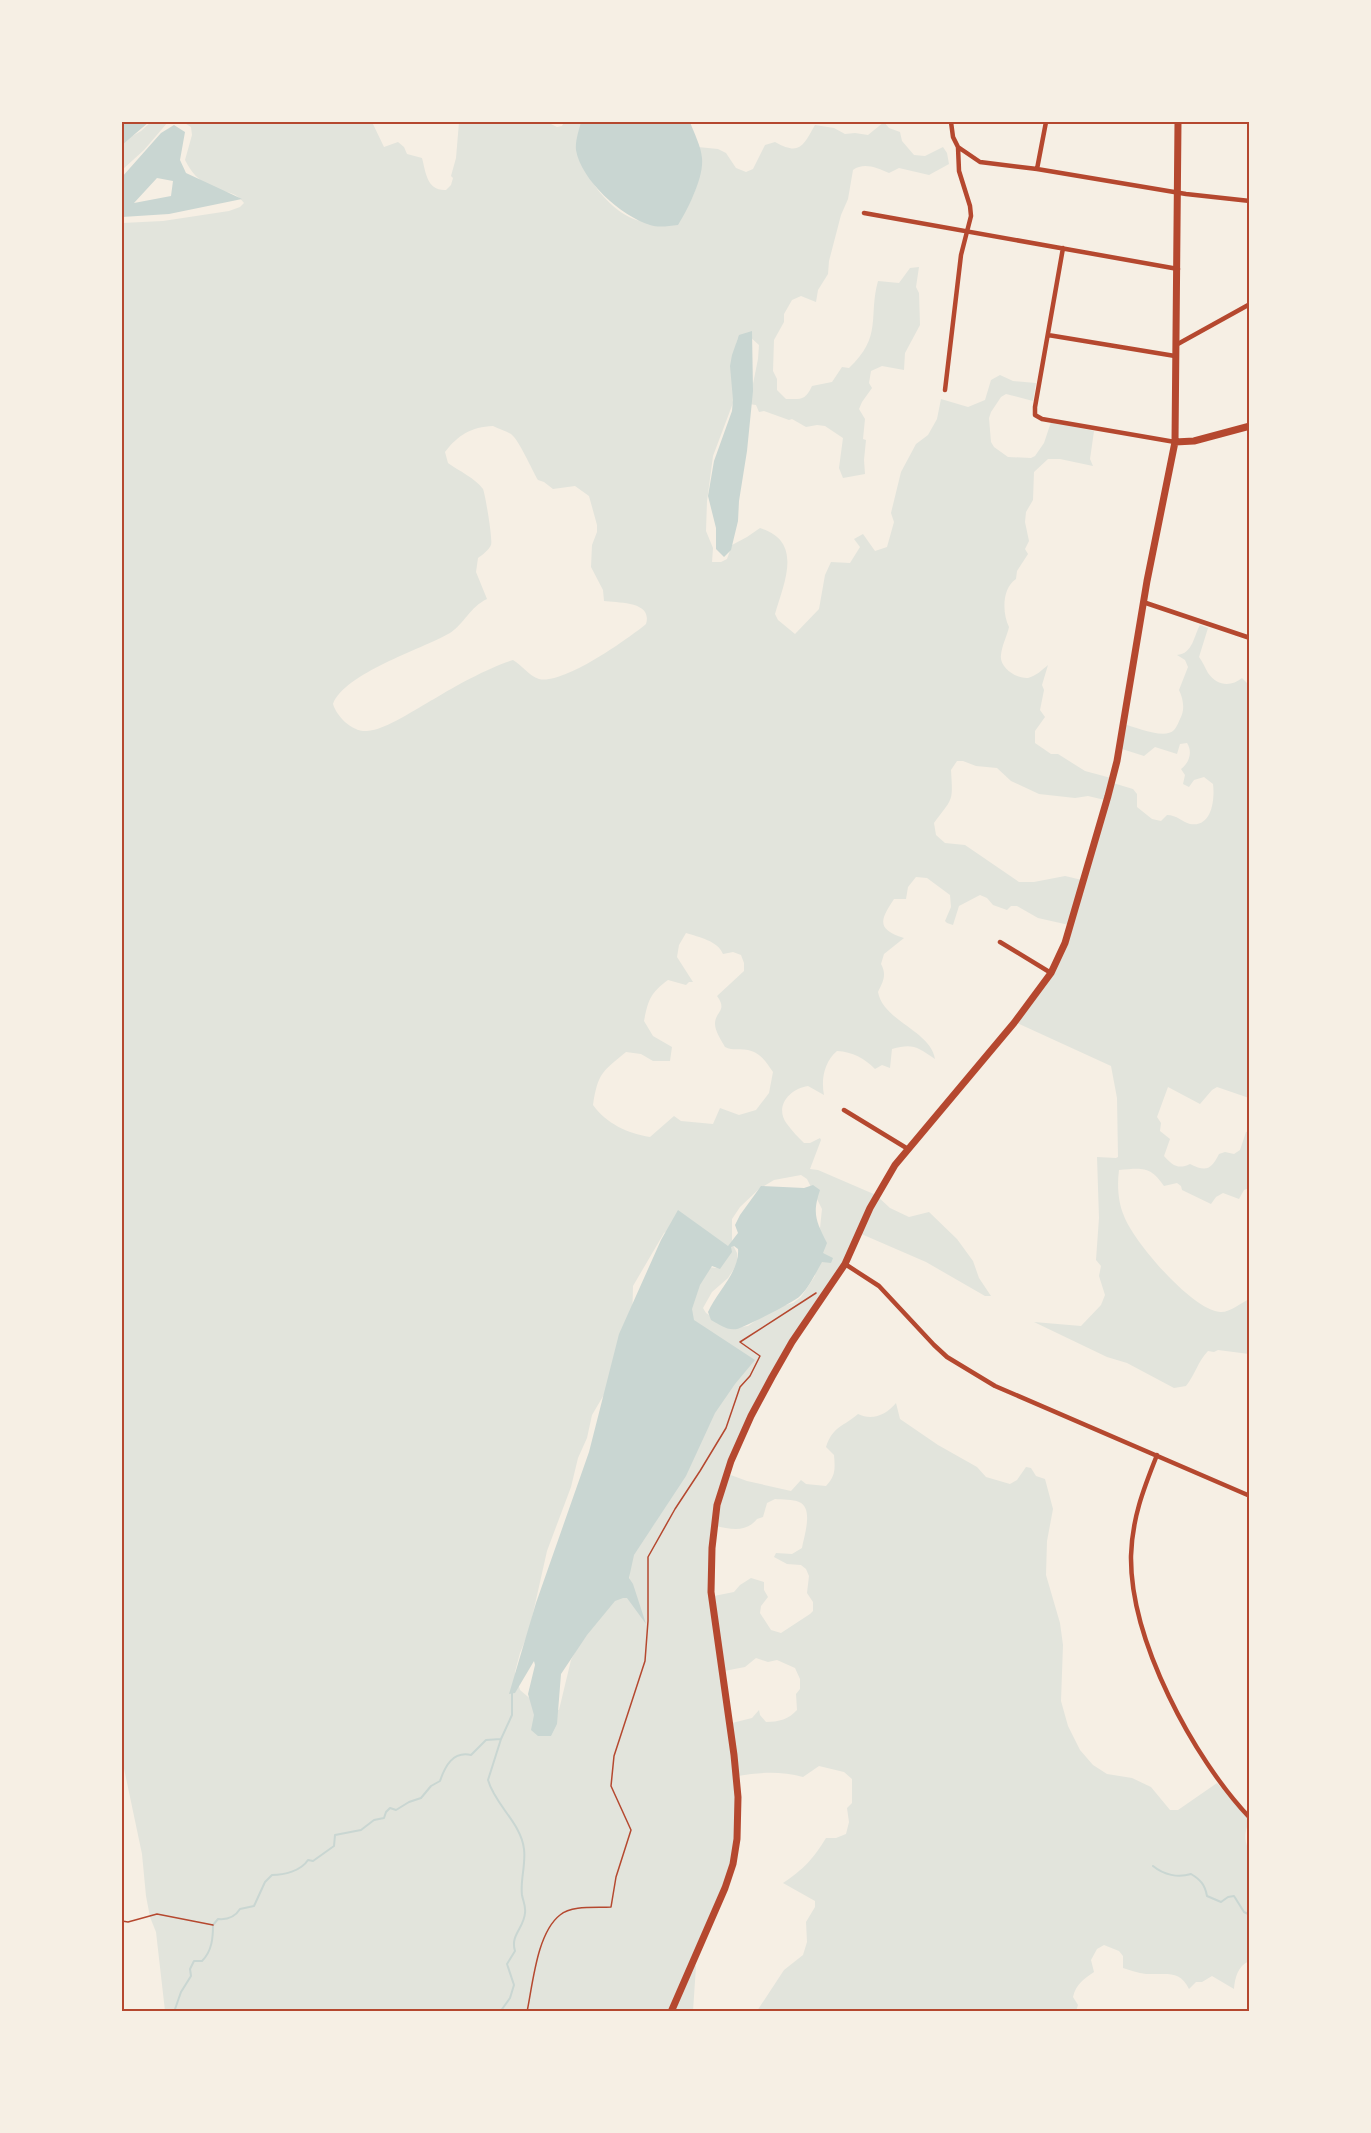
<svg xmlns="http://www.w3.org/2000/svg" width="1371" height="2133" font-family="Overpass,sans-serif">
<rect width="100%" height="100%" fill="#f6efe4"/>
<!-- green -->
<path fill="#e2e4dc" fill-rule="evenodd" d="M151 122H168L144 150 122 170V142L141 131Z
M183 122H372L384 147 398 142 404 147 407 154 422 158C426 173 427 191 446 190L451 185 453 178 451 176 456 158 459 122H547L557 127 562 126 564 122H584C585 135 584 161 588 172 594 191 621 218 641 221 653 222 669 217 682 215 697 194 703 173 698 147L718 149 726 153 736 168 746 172 753 169 765 145 775 142C800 156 803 146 815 125L834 128 845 134 855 133 868 135 884 122 889 128 900 132 902 141 914 155 925 156 943 147 947 153 949 164 929 175 899 168 889 173C877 168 864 162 853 170L848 199 841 215 829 261 828 274 818 290 816 302 801 296 792 300 784 314V322L774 340 773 371 777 379V390L786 399C801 399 805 401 812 386L832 382 842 367 849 368C883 336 868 317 878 281L899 283 910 268 919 267 916 287 919 293 920 325 905 353 904 370 882 366 871 371 869 383 872 388 862 402 859 409 865 419 863 439 866 440 864 460 865 474 843 478 839 468 843 438 825 426 817 425 806 427 792 419 789 420 764 411 759 412 756 405 749 404 758 359 759 345 749 336 738 338 736 344 735 361 739 387 713 456 707 501 706 531 713 548 712 562H721L727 559 732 545 747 537 760 528C804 541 784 583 775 614L778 620 795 634 819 609 825 575 831 562 850 563 860 547 854 539 863 534 875 551 887 547 894 522 891 513 901 472 916 444 928 435 937 419 941 399 968 407 985 400 991 380 1000 375 1013 381 1036 383 1033 401 1006 394 1001 397 991 412 989 418 991 442 994 447 1008 457 1031 458 1035 456 1044 443 1051 422 1094 431 1090 459 1093 466 1060 459H1048L1034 472 1033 500 1026 512 1025 522 1029 541 1025 549 1028 554 1017 571 1016 579C1002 588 1002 613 1009 627 1007 636 1002 645 1001 655 999 667 1016 679 1028 678 1036 676 1042 670 1048 665L1042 685 1044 690 1040 710 1045 717 1035 731V743L1051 754H1058L1085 771 1111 778 1113 783 1133 789 1137 794V807L1152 819 1161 821 1167 815C1177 815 1182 822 1190 824 1212 828 1215 799 1213 784L1204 777 1194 780 1189 787 1183 784 1185 775 1181 769C1189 763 1193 752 1187 743L1180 744 1177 754 1155 747 1144 756 1122 749 1123 724C1136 727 1165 740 1174 730 1177 727 1179 721 1181 717 1185 709 1183 698 1179 690L1188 667 1185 660 1177 655C1193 654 1194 635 1200 625L1208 628 1199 657C1203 662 1205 668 1208 673 1217 686 1231 687 1242 678L1249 685V1098L1217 1087 1212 1090 1200 1104 1168 1087 1157 1117 1161 1123 1160 1131 1170 1139 1164 1156C1172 1165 1178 1170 1190 1164 1206 1172 1211 1170 1219 1154L1225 1152 1234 1154 1240 1150 1246 1132 1249 1131V1188L1244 1190 1239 1199 1223 1193 1216 1197 1211 1204 1182 1190 1181 1186 1177 1183 1164 1186C1150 1166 1143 1168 1119 1170 1117 1185 1118 1202 1124 1216 1133 1241 1192 1310 1220 1312 1229 1313 1241 1303 1249 1299V1354L1218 1350 1214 1352 1208 1351C1198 1361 1195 1375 1186 1386L1174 1388 1127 1363 1107 1357 1034 1322 1081 1326 1101 1305 1105 1295 1099 1276 1101 1266 1096 1260 1099 1218 1097 1157 1116 1158 1118 1157 1117 1098 1111 1066 1015 1022 1055 965 1069 925 1038 918 1017 906H1011L1007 910 993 905 987 898 980 895 959 906 953 925 947 923 945 921 951 907 950 895 927 878 916 877 908 887 906 899H894C881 919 875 929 904 938L884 954 881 964C887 975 883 982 878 992 883 1021 931 1031 935 1059 917 1047 913 1043 892 1049L890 1068 882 1065 875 1069C864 1058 853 1052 837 1051 824 1062 821 1080 824 1095L808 1086C789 1089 774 1107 787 1124 792 1131 798 1137 804 1143H810L820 1138 821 1140 810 1169 818 1170 876 1195 890 1208 909 1217 929 1212 957 1239 973 1261 979 1278 991 1296H985L926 1262 859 1233 841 1266 751 1414 728 1474 747 1481 791 1491 801 1480 806 1484 826 1486C836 1476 835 1468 834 1455L826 1447C833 1426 843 1427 858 1414 872 1421 886 1415 896 1403L900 1419 938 1445 977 1467 986 1477 1010 1484 1017 1480 1026 1467 1031 1468 1036 1476 1045 1479 1053 1509 1047 1541 1046 1575 1060 1623 1063 1645 1061 1701 1068 1726 1080 1750 1093 1765 1107 1774 1132 1778 1151 1787 1170 1810H1178L1217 1783 1249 1820C1245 1834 1243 1838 1250 1853L1249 1961C1238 1966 1235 1977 1234 1989L1212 1976 1202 1982H1196L1189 1989C1180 1969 1165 1975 1146 1974 1138 1973 1130 1970 1123 1968V1956L1119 1951 1104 1945 1097 1949 1091 1960 1094 1972C1084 1979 1076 1984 1073 1997L1078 2005 1076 2011H757L784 1970 803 1955 807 1942 806 1922 815 1907V1901L783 1883C804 1869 813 1859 826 1838H836L846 1834 849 1822 847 1808 852 1803V1779L844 1772 819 1766 803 1777C781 1771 760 1772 738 1776L735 1846 725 1887 692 1962 696 1966 693 2011H165L156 1932 150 1917 146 1896 142 1854 122 1759V223L163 221 229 211 240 207 244 203C233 189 225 194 211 187 198 180 191 172 185 160L192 135 191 127ZM493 426C499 429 506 431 511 434 519 440 532 470 538 480L544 482 553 489 575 486 589 496 597 525V532L592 545 591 567 603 590 604 601C618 603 653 601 646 624 628 639 563 685 539 679 529 676 522 665 513 660 490 667 455 686 434 699 417 708 386 730 367 731 352 732 337 717 333 704 345 673 420 650 450 633 464 624 470 607 487 599L476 572 478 558C482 555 489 550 491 545 493 540 485 493 483 489 475 478 459 471 448 463L445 452C458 435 471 427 493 426ZM957 761H963L976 766 997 768 1011 781 1039 794 1075 798 1088 796 1105 800 1082 880 1065 876 1034 882H1019L965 845 945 843 936 835 934 823C953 797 953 803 951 770ZM686 933C699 937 718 941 723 954L733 952 741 955 744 963V971L717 996C728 1011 715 1011 715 1024 715 1031 721 1040 725 1047 733 1051 740 1048 748 1050 761 1053 767 1063 773 1072L769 1093 756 1110 739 1115 720 1108 713 1124 681 1121 674 1116 650 1137C627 1133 607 1124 593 1105 598 1073 602 1072 626 1052L641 1054 653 1061H670L672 1047 653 1036 644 1021C648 1001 650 993 668 980L686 985 689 982H693L677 957 679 945ZM801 1175 807 1179 822 1209 815 1276 801 1297 793 1303 774 1308 748 1326 734 1328 723 1324 706 1313 703 1308 712 1292 728 1278 737 1264V1253L732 1243V1219L740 1207 759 1189 774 1180ZM684 1219 721 1263 716 1268 709 1267 681 1313 655 1523 630 1555 629 1591 604 1602 594 1616 571 1660 559 1710 534 1702 520 1690 515 1672 520 1653 529 1631 547 1551 571 1487 578 1458 587 1438 592 1415 615 1376 632 1326 633 1286 664 1233ZM775 1499C782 1500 793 1499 799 1502 814 1508 804 1536 802 1548L792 1554 776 1553 774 1557 787 1564 801 1565 806 1569 809 1576 807 1593 813 1602V1611L810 1614 781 1633 771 1630 760 1613 761 1606 768 1597 764 1590V1582L751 1578 740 1585 734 1592 714 1596 715 1526C731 1529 746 1533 757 1519L763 1517 767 1503ZM756 1658 768 1662 777 1660 795 1668 800 1679V1689L796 1694 797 1710C789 1719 779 1722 766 1722L760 1715 759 1710 752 1718 732 1723 724 1671 745 1667Z"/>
<!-- water -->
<path fill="#c9d6d2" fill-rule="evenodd" d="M122 122H149L122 145Z
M581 122H690C694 133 701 146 702 158 704 177 688 209 678 225 668 226 659 228 650 225 621 216 581 180 576 150 575 141 579 130 581 122Z
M174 125 185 132 180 160 186 173 242 199 169 214 122 217V177L161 133ZM157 178 173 181 171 196 134 203Z
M752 331 753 391 747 451 739 501 738 521 731 550 724 557 716 549V528L708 496 714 461 732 411 733 400 730 366 732 355 739 335Z
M813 1185 820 1190C812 1214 816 1221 827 1243L823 1253 833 1258 831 1263 822 1262C815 1274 809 1288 799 1297 792 1303 745 1327 737 1329 727 1331 719 1324 711 1320L708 1312C717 1292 740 1271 738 1249L734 1246 731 1247 732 1252 720 1269 712 1266 700 1285 692 1309 694 1320 755 1360 735 1384 715 1413 686 1476 634 1555 629 1578 633 1584 646 1624 627 1598H623L615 1601 587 1635 561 1674 557 1724 551 1736H538L531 1730 534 1715 528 1694 535 1665 534 1661 515 1693 509 1694 536 1603 589 1452 619 1334 661 1240 678 1210 728 1246 738 1233 735 1225 740 1215 761 1186 804 1188Z"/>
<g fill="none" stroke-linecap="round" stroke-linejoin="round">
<!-- stream -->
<path stroke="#c9d6d2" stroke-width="2" d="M1153 1866C1164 1875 1178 1878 1191 1874 1201 1880 1205 1885 1207 1896L1221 1902 1228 1897 1234 1896 1244 1912 1250 1915
M174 2012 181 1992 191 1976 190 1969 194 1961H202C212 1951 213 1938 213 1925L218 1919C228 1920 235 1917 240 1909L254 1906 265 1882 272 1875C284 1875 301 1871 308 1860L313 1861 334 1846 335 1835 361 1830 374 1820 384 1818 386 1812 390 1808 396 1810 409 1802 421 1798 431 1786 440 1781C445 1766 453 1751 471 1755L486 1740 501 1739
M500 2012 510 1998 514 1985 507 1964 515 1951C510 1935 524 1928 525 1913 526 1906 523 1901 522 1895 520 1880 526 1865 524 1849 521 1823 495 1805 488 1780L501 1739 512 1715V1693"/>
<!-- path -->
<path stroke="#b5482f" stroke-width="1.5" d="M122 1921 128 1922 157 1914 213 1925
M527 2012C533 1983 537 1933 560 1915 572 1905 596 1908 611 1907L616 1877 631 1830 611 1786 614 1756 645 1661 648 1621V1557L675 1509 700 1471 726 1428 740 1387 750 1376 760 1356 740 1342 816 1293"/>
<!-- minor -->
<path stroke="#b5482f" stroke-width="4.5" d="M958 147 980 162 1037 169 1186 194 1250 201
M1037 169 1046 122
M864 213 1178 269
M1063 248 1035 407V415L1042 419 1175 442
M1048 335 1175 356
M1176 345 1250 304
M945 390 961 255 971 216 970 206 959 171 958 147 953 137 951 122
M1143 602 1250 638
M1000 942 1051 973
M844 1110 908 1149
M845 1264 879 1286 934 1345 947 1357 995 1386 1250 1496
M1157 1455C1143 1490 1132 1519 1131 1556 1130 1640 1193 1758 1250 1818"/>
<!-- secondary -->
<path stroke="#b5482f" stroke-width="7" d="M1175 442 1194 441 1250 426
M671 2012 725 1888 733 1864 737 1839 738 1797 734 1755 711 1592 712 1548 717 1505 731 1461 751 1416 772 1377 792 1342 845 1264 870 1208 895 1165 1014 1023 1051 973 1065 943 1108 796 1117 761 1147 581 1175 442 1178 122"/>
</g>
<!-- border -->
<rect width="1371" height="2133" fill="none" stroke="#f6efe4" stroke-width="246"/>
<rect x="123" y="123" width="1125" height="1887" fill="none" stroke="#b5482f" stroke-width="2"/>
</svg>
